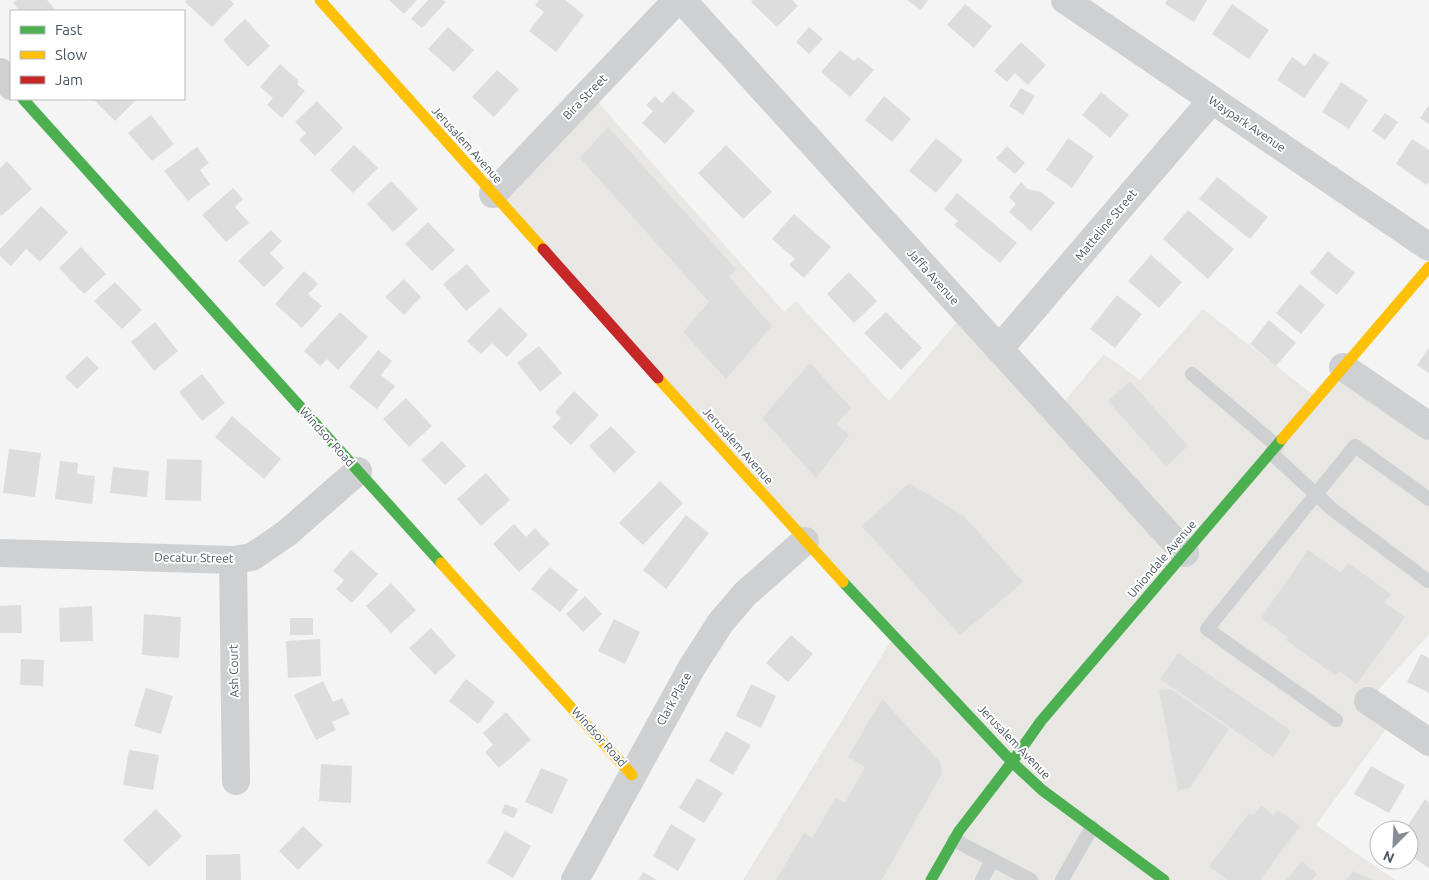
<svg xmlns="http://www.w3.org/2000/svg" width="1429" height="880" font-family="Ubuntu,sans-serif">
<rect width="100%" height="100%" fill="#f4f4f4"/>
<!-- commercial -->
<path fill="#e8e7e3" d="M589 92 784 312 796 301 889 401 965 313 1056 411 1104 354 1140 380 1203 309 1317 398 1343 367 1429 426V634L1369 700 1394 718 1316 825 1395 880H743L894 636 493 194Z"/>
<!-- building -->
<path fill="#ddddde" d="M17 0H47L56 11H20L13 3Z
M187 0H230L234 4 212 27 185 2Z
M389 0H417L404 14Z
M428 0H443L446 2 422 28 411 19Z
M539 0H565L584 15 556 52 529 31 544 12 535 5Z
M753 0H792L798 6 777 27 751 2Z
M907 0H928L921 10Z
M1167 0H1207L1194 22 1165 4Z
M965 4 992 26 974 48 947 25Z
M1232 4 1269 30 1249 59 1212 34Z
M245 19 270 46 248 67 223 40Z
M448 27 474 50 454 72 428 49Z
M809 27 823 39 809 54 796 42Z
M1021 42 1046 65 1028 85 1015 73 1007 82 994 71Z
M840 50 854 61 858 57 874 70 850 97 821 72Z
M1314 53 1329 63 1304 98 1277 80 1292 57 1305 66Z
M280 64 299 81 297 84 305 91 282 118 267 105 273 98 260 87Z
M497 70 519 89 494 117 472 97Z
M1341 82 1368 100 1349 129 1322 112Z
M1021 88 1035 96 1023 115 1009 106Z
M673 91 695 111 665 144 642 123 653 111 646 105 655 96 662 103Z
M1101 92 1129 115 1110 138 1082 115Z
M884 96 911 119 892 142 865 120Z
M93 99H137L115 121Z
M317 101 343 128 315 156 299 140 306 133 295 122Z
M1429 105V124L1420 118Z
M1385 113 1398 122 1385 140 1372 131Z
M151 115 174 144 152 161 128 133Z
M608 127 736 269 729 277 772 326 726 379 683 332 709 302 580 158Z
M936 138 963 160 936 193 909 171Z
M1068 138 1094 156 1072 188 1046 170Z
M1412 139 1429 150V182L1427 185 1396 164Z
M354 145 378 168 353 193 330 170Z
M726 145 772 192 743 219 698 173Z
M1007 146 1025 163 1015 174 996 158Z
M197 147 209 163 200 170 210 184 188 201 164 171Z
M7 161 32 189 1 216 0 214V168Z
M1217 177 1268 217 1250 239 1199 199Z
M391 181 418 209 393 232 367 204Z
M1021 182 1028 189 1041 192 1055 203 1031 231 1009 212 1016 204 1009 197Z
M233 188 243 199 235 207 249 223 226 242 202 215Z
M957 193 1017 243 1000 263 954 225 958 221 944 209Z
M41 206 68 232 40 262 26 249 11 266 0 256V249Z
M1188 210 1234 249 1208 279 1163 239Z
M794 214 831 247 804 278 789 265 795 259 772 239Z
M428 222 455 250 432 271 405 244Z
M271 230 282 241 270 253 284 268 264 287 238 261Z
M81 247 106 274 84 294 59 268Z
M1328 251 1355 273 1337 295 1310 273Z
M1151 255 1182 282 1159 308 1128 281Z
M467 264 490 291 466 311 443 284Z
M304 271 318 284 308 294 322 306 302 328 275 304Z
M849 272 877 301 854 323 827 294Z
M404 279 421 297 404 315 385 297Z
M115 282 142 310 122 329 94 301Z
M1300 284 1325 305 1301 334 1276 313Z
M1117 295 1142 314 1115 348 1090 329Z
M500 307 528 335 507 357 492 343 481 354 467 341Z
M340 312 368 337 338 370 327 359 320 366 304 351Z
M886 312 922 348 901 370 864 333Z
M1269 320 1296 343 1276 366 1250 344Z
M155 322 178 351 154 371 131 342Z
M539 346 562 373 540 392 517 363Z
M1429 348V373L1417 365Z
M378 350 392 361 381 375 395 386 377 409 349 387Z
M87 356 99 368 77 389 65 377Z
M810 363 851 408 836 424 849 435 816 478 762 418Z
M202 374 225 403 202 421 179 392Z
M1130 381 1188 446 1166 466 1108 401Z
M574 391 599 415 571 445 552 427 561 418 555 412Z
M406 398 432 426 409 447 383 419Z
M232 416 281 459 264 479 215 437Z
M611 426 636 452 614 473 589 446Z
M442 441 466 466 445 485 421 460Z
M9 449 41 453 35 497 3 493Z
M167 459 202 460 201 501 165 500Z
M60 461 78 463 77 474 95 476 92 504 55 499Z
M113 467 149 471 147 497 110 493Z
M486 473 510 500 481 526 457 499Z
M660 481 683 503 643 545 619 523Z
M909 483 964 516 1023 582 960 635 862 526Z
M686 515 709 533 666 589 643 570Z
M514 524 526 537 535 528 550 544 519 572 493 544Z
M351 550 378 574 352 603 336 589 344 580 333 571Z
M1308 550 1341 573 1348 563 1391 594 1384 602 1405 617 1357 684 1339 671 1336 676 1286 640 1288 637 1261 618Z
M550 567 578 590 560 612 531 589Z
M391 583 416 610 391 633 366 606Z
M585 596 602 614 583 632 566 614Z
M21 605 22 633H0V606Z
M92 606 93 641 60 642 59 608Z
M144 614 181 617 179 658 142 655Z
M290 618H313V635H290Z
M614 619 640 632 625 664 598 651Z
M431 628 456 656 435 675 409 648Z
M791 635 813 654 788 682 766 663Z
M320 639 321 676 288 678 286 641Z
M1178 653 1291 731 1273 757 1160 679Z
M1421 654 1429 658V693L1407 682Z
M21 659 44 660 43 686 20 685Z
M466 679 495 702 478 724 449 701Z
M323 681 333 702 342 698 350 714 332 722 336 730 316 740 294 695Z
M751 684 776 696 761 728 736 716Z
M146 688 173 696 161 734 134 726Z
M1171 689 1229 729 1190 788 1178 790 1159 690Z
M882 699 940 762 942 773 882 880H776L804 833 812 838 836 798 845 803 865 767 848 757Z
M506 712 531 740 499 768 485 752 493 745 483 733Z
M726 731 751 745 733 775 709 761Z
M129 750 159 755 153 790 123 785Z
M321 764 352 766 351 803 319 801Z
M1371 766 1405 785 1389 813 1354 794Z
M541 768 568 779 552 814 525 802Z
M697 778 723 793 704 823 679 808Z
M1425 799 1429 802V868L1409 855V830H1405Z
M505 804 518 809 514 818 501 813Z
M1261 806 1273 815 1278 810 1300 826 1260 880H1228L1209 866 1249 813 1254 815Z
M156 809 182 836 149 867 123 840Z
M671 824 696 839 678 871 653 856Z
M303 826 323 845 298 870 279 851Z
M505 831 531 846 513 878 487 863Z
M240 854 241 880H206V855Z
M1302 861 1317 874 1312 880H1286Z
M1353 871 1373 880H1346Z
M643 872 657 880H639Z"/>
<g fill="none" stroke-linecap="round" stroke-linejoin="round">
<!-- lane -->
<path stroke="#ced0d2" stroke-width="14" d="M1192 374 1277 446
M1271 453 1333 510 1428 581 1429 579
M1336 720 1207 629 1355 446 1429 499
M954 840 1031 880
M982 880 992 860
M1062 880 1092 827"/>
<!-- street -->
<path stroke="#ced0d2" stroke-width="28" d="M682 0 1185 553
M1065 0 1429 247
M0 72 11 86
M493 194 677 0
M999 349 1212 100
M1343 367 1429 426
M0 553 233 560 252 557 287 533 358 471
M233 560 236 781
M1368 701 1429 742
M575 880 692 667 721 622 745 594 805 541"/>
<!-- fast -->
<path stroke="#4caf50" stroke-width="11" d="M23 99 441 563
M843 582 1012 762 1042 790 1164 880
M931 880 959 831 1012 762 1041 721 1282 439"/>
<!-- slow -->
<path stroke="#ffc107" stroke-width="11" d="M320 0 543 249
M658 378 843 582
M1282 439 1429 267
M441 563 632 775"/>
<!-- jam -->
<path stroke="#c62828" stroke-width="11" d="M543 249 658 378"/>
</g>
<g text-anchor="middle" stroke-width="4" stroke-linejoin="round" paint-order="stroke">
<!-- street labels -->
<g font-size="12" fill="#4a5661" stroke="#fff">
<text transform="translate(585 97) rotate(-46)" y="4">Bira Street</text>
<text transform="translate(1247 124) rotate(34)" y="4">Waypark Avenue</text>
<text transform="translate(467 145) rotate(48)" y="4">Jerusalem Avenue</text>
<text transform="translate(1106 225) rotate(-50)" y="4">Matteline Street</text>
<text transform="translate(933 277) rotate(48)" y="4">Jaffa Avenue</text>
<text transform="translate(327 437) rotate(48)" y="4">Windsor Road</text>
<text transform="translate(738 446) rotate(48)" y="4">Jerusalem Avenue</text>
<text transform="translate(194 558) rotate(1)" y="4">Decatur Street</text>
<text transform="translate(1162 559) rotate(-49)" y="4">Uniondale Avenue</text>
<text transform="translate(234 671) rotate(-91)" y="4">Ash Court</text>
<text transform="translate(674 699) rotate(-61)" y="4">Clark Place</text>
<text transform="translate(599 737) rotate(48)" y="4">Windsor Road</text>
<text transform="translate(1014 742) rotate(46)" y="4">Jerusalem Avenue</text>
</g>
</g>
<!-- legend -->
<rect x="10" y="10" width="175" height="90" fill="#ffffff" stroke="#b7bbc0"/>
<rect x="20" y="26" width="25" height="8" fill="#4caf50" stroke="#b7bbc0"/>
<text x="55" y="35" font-size="15" fill="#4a5661">Fast</text>
<rect x="20" y="51" width="25" height="8" fill="#ffc107" stroke="#b7bbc0"/>
<text x="55" y="60" font-size="15" fill="#4a5661">Slow</text>
<rect x="20" y="76" width="25" height="8" fill="#c62828" stroke="#b7bbc0"/>
<text x="55" y="85" font-size="15" fill="#4a5661">Jam</text>
<!-- north arrow -->
<g transform="translate(1394 845) rotate(204)"><circle r="24" fill="#ffffff" stroke="#b7bbc0"/>
<path d="M0-4L9 19L0 12L-9 19Z" fill="#868d94"/>
<text y="-8" font-size="14" font-weight="bold" text-anchor="middle" fill="#4a5661">N</text>
</g>
</svg>
